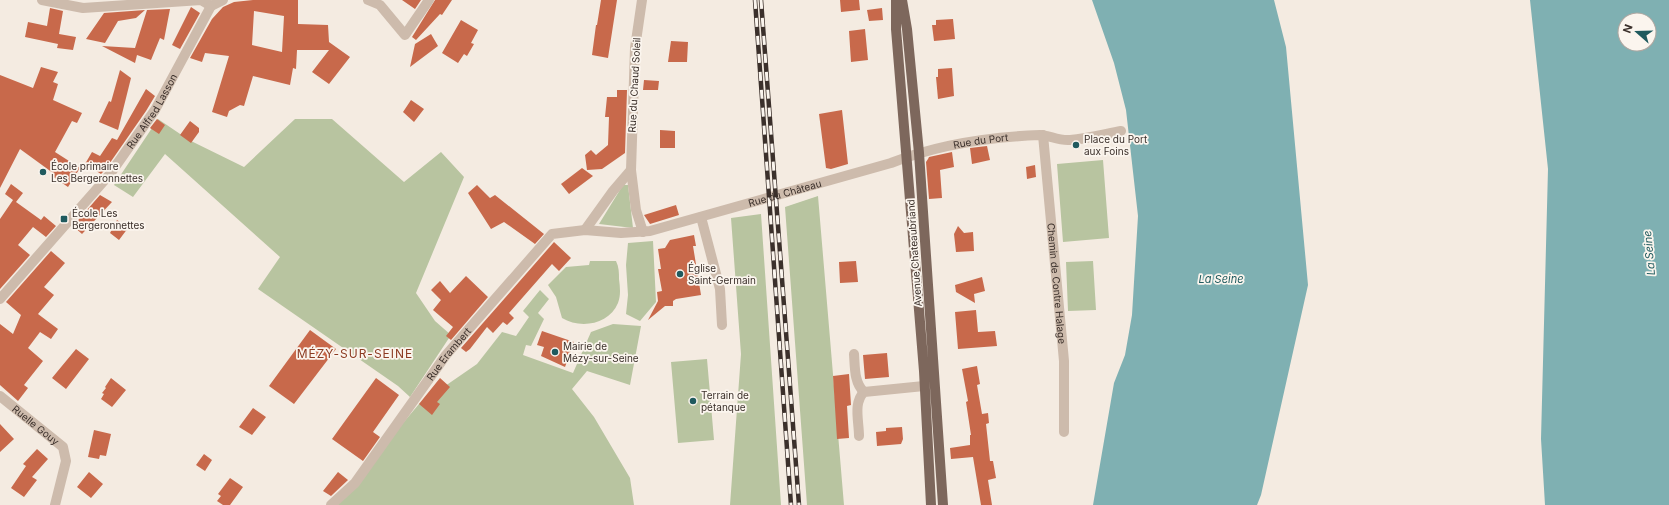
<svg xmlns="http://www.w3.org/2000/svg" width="1669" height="505" font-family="Inter,sans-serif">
<rect width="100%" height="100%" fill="#f4ebe1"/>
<!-- green -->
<path fill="#b8c4a0" d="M158 119 189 140 244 167 295 119H332L404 182 441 152 464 177 416 293 435 321 451 335 410 397 398 386 258 289 280 257 165 154 133 197 114 185Z
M1103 160 1109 238 1063 242 1057 164Z
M623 185H628L633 228 599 224Z
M818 196 844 505H807L785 207Z
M761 214 781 505H730L741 354 731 218Z
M653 241 656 302 640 321 626 314 628 295 626 265 628 243Z
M590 261H616C619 267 619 273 619 279 620 287 621 295 618 303 609 325 580 329 562 318L556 297 548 285 566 267 589 265Z
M1093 261 1096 310 1068 311 1066 262Z
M540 290 549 299 538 313 544 319 531 346 526 345 523 355 573 373 591 332 613 324 641 326 630 385 587 371 572 389 594 417 630 478 634 505H334L419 404 477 364 502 332 516 336 529 317 523 311Z
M707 359 714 440 678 443 671 362Z"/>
<!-- water -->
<path fill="#7fb0b2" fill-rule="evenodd" d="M1092 0H1274L1286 47 1308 285 1261 495 1257 505H1093L1114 383 1125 355 1132 315 1138 216 1126 110 1114 63Z
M1530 0H1669V505H1545L1541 439 1548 169ZM1625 20H1649V44H1625Z"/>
<!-- building -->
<path fill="#c8694b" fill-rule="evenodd" d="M253 0H298V24L328 25 329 42 350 57 329 84 312 72 329 50H297L296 69 293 68 290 85 253 76 244 106 240 105 229 111 227 117 212 112 229 56 205 53 202 62 190 58 212 19 223 7 234 2ZM254 11 284 16 282 52 252 45Z
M402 0H421L415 9Z
M435 0H452L442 15 440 14 416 40 412 37Z
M601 0H617L608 58 592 55 596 25H597Z
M840 0H859L860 10 841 12Z
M191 7 200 13 180 49 172 45Z
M50 8 63 11 59 34 76 37 73 50 57 48 58 44 25 37 28 22 47 26Z
M882 8 883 20 869 21 867 10Z
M170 9 164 40 160 38 151 60 137 55 135 63 102 46 135 48 147 10Z
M145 10 136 18 118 21 105 43 86 39 104 13Z
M953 19 955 39 934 41 932 25H936V20Z
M461 20 478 30 471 43 474 44 467 56 464 54 458 63 442 53Z
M865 29 868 60 851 62 849 31Z
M431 34 438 46 410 67 415 44Z
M671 41 688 42 687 62H668Z
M41 67 58 72 53 82 58 84 53 100 82 113 77 123 72 121 55 152 80 168 68 187 52 176 53 173 20 149 0 188V75L33 88Z
M952 68 954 96 938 99 936 77H938V69Z
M120 70 131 78 118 130 99 122 109 101 111 102Z
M644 80 659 81 658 90H643Z
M146 89 155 96 146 111 105 170 101 174 85 164 92 152 100 156 112 138 117 140Z
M617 90H627L625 153 602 169 587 170 585 155 591 150 596 155 608 145 609 117H605L607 97H617Z
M411 100 424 109 414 122 403 112Z
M842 110 848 164 831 169 826 168 819 114Z
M157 119 165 125 159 134 150 128Z
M190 121 199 128V132L191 143 180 135Z
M660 130 675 131V148H660Z
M987 146 990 160 972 164 970 148Z
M952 152 954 167 940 170 942 198 929 199 926 162 928 159 929 157Z
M1035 165 1036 177 1027 179 1026 167Z
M582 168 593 176 569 194 561 184Z
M11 184 23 193 16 202 41 220 44 216 56 226 46 237 33 227 18 245 30 255 0 289V219L13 200 5 194Z
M477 185 490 198 495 195 544 234 535 244 504 222 491 229 468 193Z
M100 195 112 202 82 234 73 226Z
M676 205 679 215 650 224 644 215Z
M117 220 128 228 119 240 110 233Z
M958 226 964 233 973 232 974 251 956 252 954 234Z
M694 235 696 246H693L701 295 676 299 673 301V306H665L648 320 658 301 657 292 662 291 658 269H661L658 249 665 248 670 240Z
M554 242 571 258 559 271 552 264 509 313 514 318 507 325 503 322 493 333 487 327 470 349 466 352 461 348Z
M51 251 65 263 44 287 54 295 38 314 58 329 51 339 40 332 28 348 43 361 24 385 28 388 18 401 0 385V324L13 334 21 315 6 302Z
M856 261 858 282 840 283 839 262Z
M466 276 488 297 451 340 446 336 453 327 433 310 441 300 431 290 440 281 450 293Z
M982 277 985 291 974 294 975 303 956 292 955 285Z
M976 310 978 332 995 331 997 346 958 349 955 312Z
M310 330 336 349 294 404 269 386Z
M542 331 574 342 565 367 541 356 544 347 537 345Z
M76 349 89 359 66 389 52 378Z
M887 353 889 377 865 379 863 355Z
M977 366 980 384 977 385 982 414 988 413 989 423 986 424 990 461H993L996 478 988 480 992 505H981L973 457 951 459 950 448 970 445V435H971L966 402 968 401 962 369Z
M849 374 851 405 847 406 849 438 837 439 833 376Z
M111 378 126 390 112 407 101 399 104 394 102 393 106 388 105 387Z
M376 378 399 395 373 432 380 437 363 461 332 439Z
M440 378 450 387 437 402 440 404 432 415 419 404Z
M253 408 266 417 252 435 239 427Z
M0 424 14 439 0 452Z
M902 427 903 439 901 444 877 446 876 432 886 431V428Z
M94 430 111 434 106 456 100 455 99 459 88 457Z
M37 449 48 459 32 477 37 480 24 497 11 488 26 466 23 464Z
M204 454 212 460 205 471 196 465Z
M89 472 103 484 91 498 77 487Z
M338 472 348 480 331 496 323 491Z
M230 478 243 487 230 505H223L217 501 221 496 218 494Z"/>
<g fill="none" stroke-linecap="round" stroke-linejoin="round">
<!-- minor -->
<g stroke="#cdbbac" stroke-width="10">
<path d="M42 0 83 8 201 0 211 6"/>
<path d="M368 0 380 5 405 35 429 0"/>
<path d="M642 0 635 48 631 170 636 210 643 232"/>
<path d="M211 6 223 0"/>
<path id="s1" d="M1043 135 1064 361V432"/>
<path d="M701 217 720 289 722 325"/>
<path d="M585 230 613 191 631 170"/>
<path id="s2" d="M0 299 110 174 155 110 211 6"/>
<path d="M854 354C855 367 854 383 864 392"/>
<path id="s3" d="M0 396 63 447 66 461 55 505"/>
<path d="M859 436C859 421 853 403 864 392L924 386"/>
<path id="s4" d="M331 505 355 483 446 355 552 234 585 230 621 233 650 231 891 163C939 144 989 137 1040 135 1049 135 1058 141 1070 140 1087 139 1105 134 1121 131"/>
</g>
<!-- major -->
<path stroke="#7d675c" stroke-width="10" d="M896 0V29L924 371 931 505
M902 0 907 29 919 153 943 505"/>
<!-- rail casing -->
<g stroke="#3b302b" stroke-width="4.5">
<path id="rail" d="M755 0 791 505
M761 0 799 505"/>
</g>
<!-- rail -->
<use href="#rail" stroke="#fbf5ee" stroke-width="3" stroke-dasharray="9" stroke-linecap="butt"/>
</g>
<!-- markers -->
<g fill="#1f5a5e" stroke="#fbf5ee" stroke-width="1.5">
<circle cx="1076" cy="145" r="4"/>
<circle cx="43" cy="172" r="4"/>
<rect x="60" y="215" width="8" height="8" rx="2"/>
<circle cx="680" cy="274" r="4"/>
<circle cx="555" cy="352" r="4"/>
<circle cx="693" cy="401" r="4"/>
</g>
<g text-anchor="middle" stroke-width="3.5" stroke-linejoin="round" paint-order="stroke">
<!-- street labels -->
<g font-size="10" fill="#3b302b" stroke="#fbf5ee">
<text transform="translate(634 85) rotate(-87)" y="4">Rue du Chaud Soleil</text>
<text dy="4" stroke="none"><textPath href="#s2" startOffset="242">Rue Alfred Lasson</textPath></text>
<text dy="4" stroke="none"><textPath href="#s4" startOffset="792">Rue du Port</textPath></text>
<text dy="4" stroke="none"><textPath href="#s4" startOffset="589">Rue du Château</textPath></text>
<text transform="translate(914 253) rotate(-94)" y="4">Avenue Chateaubriand</text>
<text dy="4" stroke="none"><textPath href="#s1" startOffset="149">Chemin de Contre Halage</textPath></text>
<text dy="4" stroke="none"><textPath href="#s4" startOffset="192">Rue Erambert</textPath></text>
<text dy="4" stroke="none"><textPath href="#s3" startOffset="46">Ruelle Gouy</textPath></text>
</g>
<!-- poi labels -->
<g font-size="10" fill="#3b302b" stroke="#fbf5ee" text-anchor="start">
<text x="1084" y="143">Place du Port<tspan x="1084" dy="12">aux Foins</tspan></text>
<text x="51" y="170">École primaire<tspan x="51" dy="12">Les Bergeronnettes</tspan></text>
<text x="72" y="217">École Les<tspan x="72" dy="12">Bergeronnettes</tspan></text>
<text x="688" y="272">Église<tspan x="688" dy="12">Saint-Germain</tspan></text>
<text x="563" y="350">Mairie de<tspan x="563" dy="12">Mézy-sur-Seine</tspan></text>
<text x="701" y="399">Terrain de<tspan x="701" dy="12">pétanque</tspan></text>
</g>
<!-- water labels -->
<g font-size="11" font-style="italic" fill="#1f5a5e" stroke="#fbf5ee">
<text transform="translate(1649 253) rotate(-95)" y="4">La Seine</text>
<text x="1221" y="283">La Seine</text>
</g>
<!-- quarter labels -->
<g font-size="12" letter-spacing="1" fill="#8c3b22" stroke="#fbf5ee">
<text x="355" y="358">MÉZY-SUR-SEINE</text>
</g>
</g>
<!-- north arrow -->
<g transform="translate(1637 32) rotate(290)"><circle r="19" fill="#fbf5ee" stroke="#aea6a0"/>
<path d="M0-3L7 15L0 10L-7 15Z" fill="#1f5a5e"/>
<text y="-6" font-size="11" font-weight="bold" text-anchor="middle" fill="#3b302b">N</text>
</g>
</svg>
